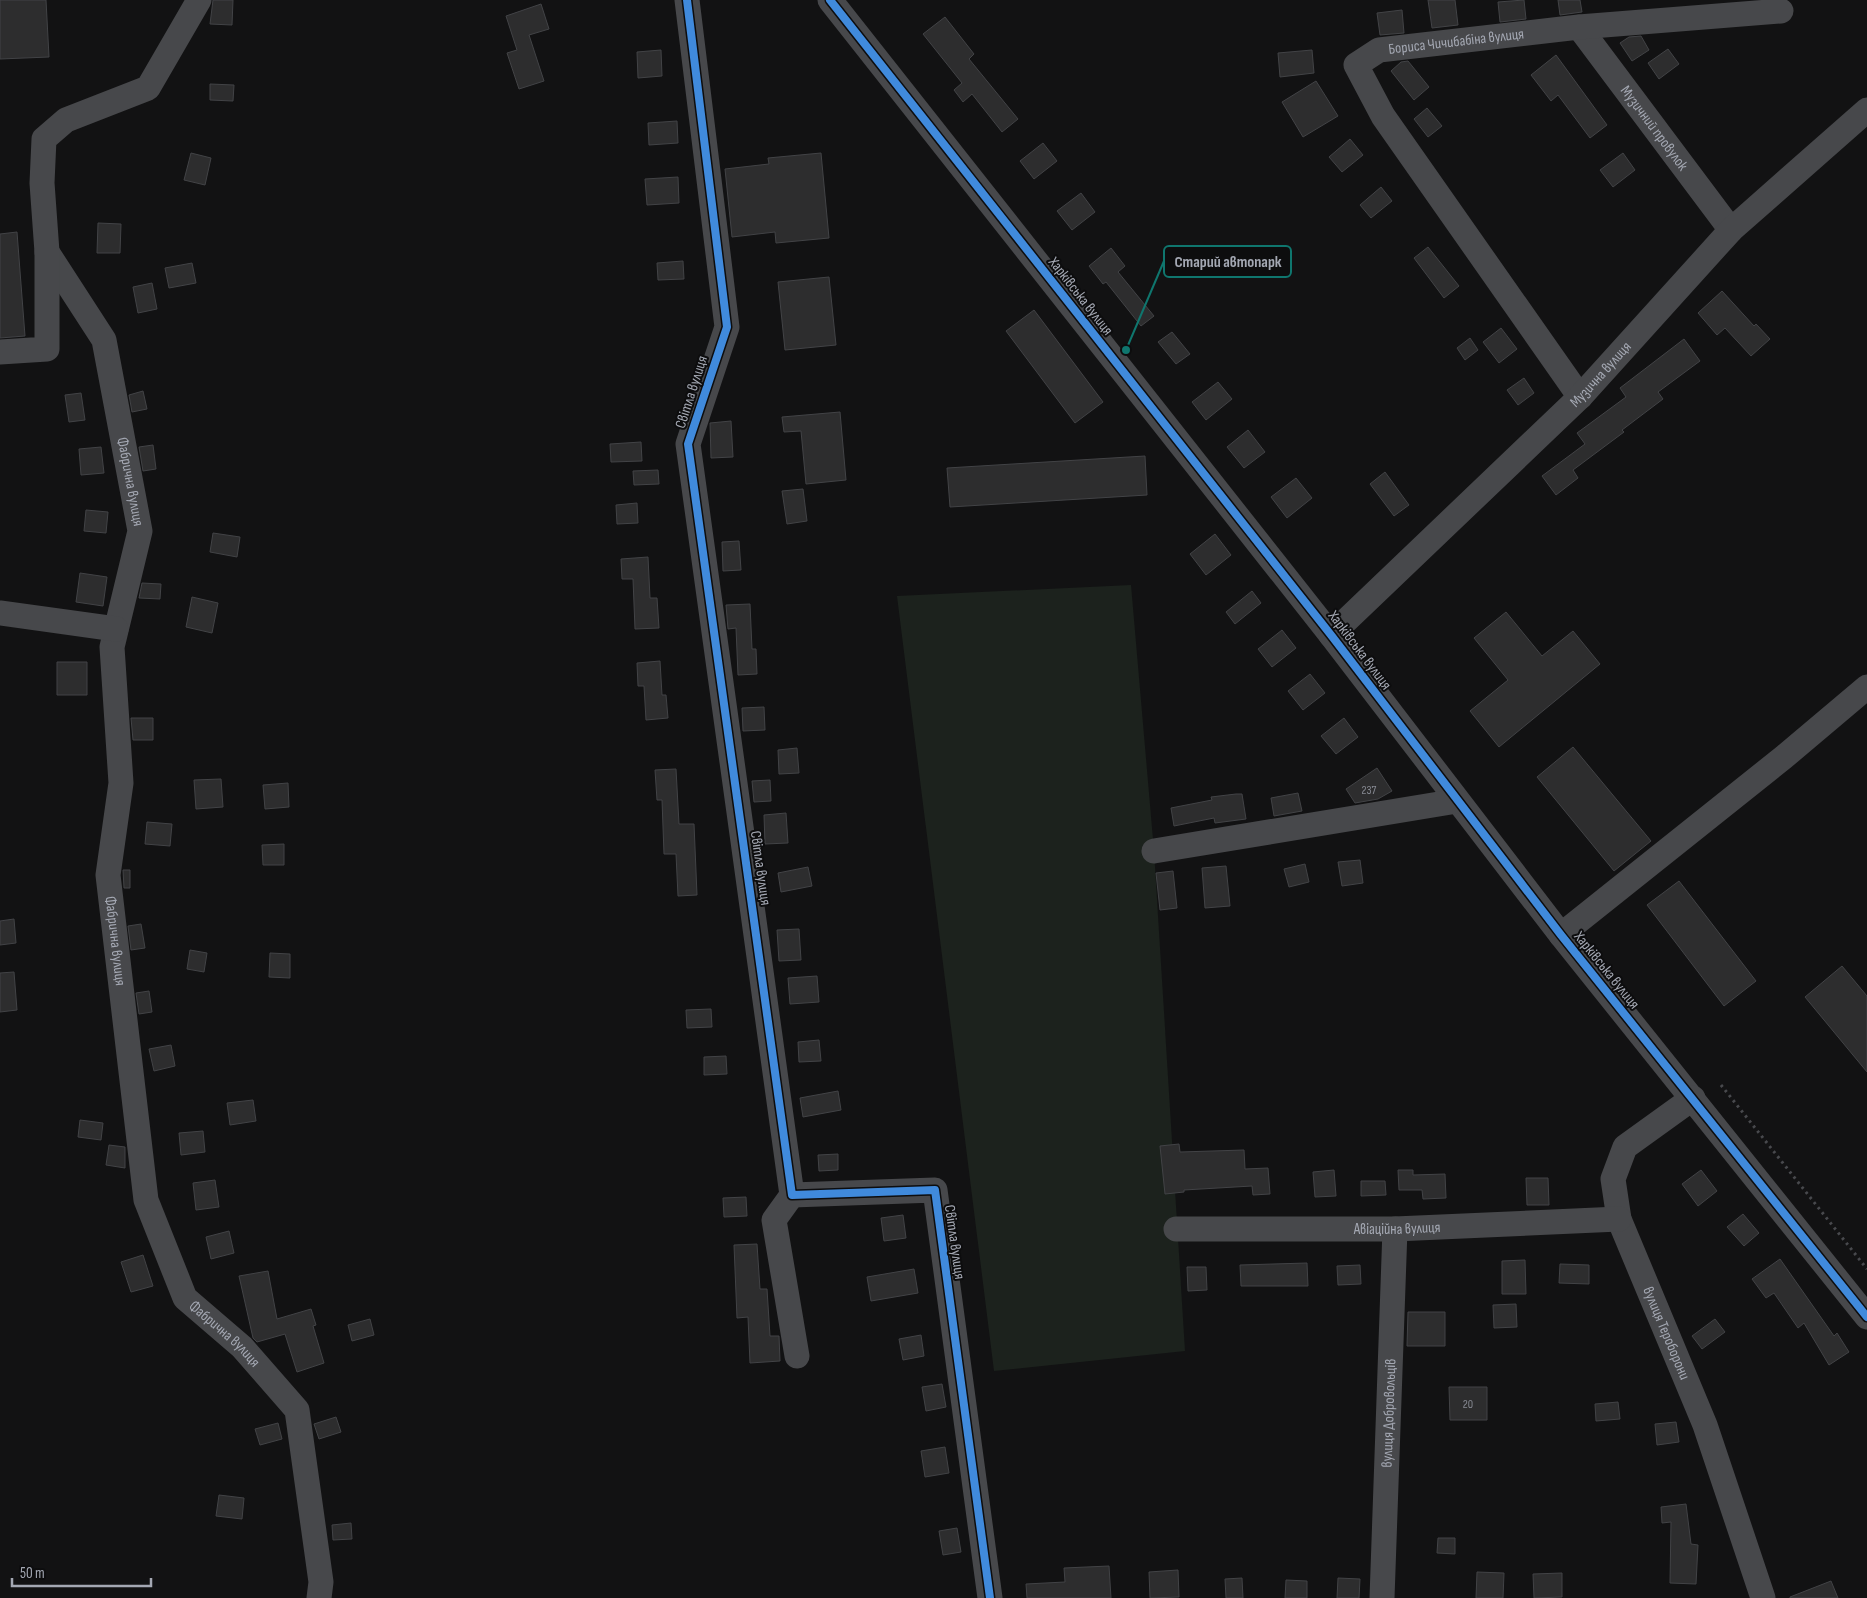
<svg xmlns="http://www.w3.org/2000/svg" width="1867" height="1598" font-family="'Sofia Sans Condensed',sans-serif">
<rect width="100%" height="100%" fill="#121213"/>
<!-- green -->
<path fill="#1c221d" d="M1131 585 1154 851 1185 1351 994 1371 897 596Z"/>
<!-- building -->
<path fill="#2d2d2e" stroke="#424346" d="M0 0H46L49 57 0 59Z
M213 0H233L232 25 210 24Z
M1428 0H1455L1458 25 1432 28Z
M1524 0 1526 19 1500 22 1498 2Z
M1558 0H1580L1582 12 1560 15Z
M541 4 549 29 529 35 544 81 519 89 507 53 517 50 506 16Z
M1402 10 1404 33 1380 35 1377 13Z
M945 17 974 54 969 59 1018 119 1002 132 972 94 963 102 954 90 962 83 923 34Z
M1641 36 1649 50 1632 61 1620 43 1629 37Z
M1668 49 1679 64 1659 79 1648 63Z
M661 50 662 76 638 78 637 52Z
M1312 50 1314 73 1280 77 1278 53Z
M1556 55 1607 125 1590 138 1558 95 1551 101 1531 75Z
M1408 61 1429 87 1414 100 1391 71 1401 62Z
M1316 81 1338 116 1303 137 1282 102Z
M210 84 234 85 233 101 210 100Z
M1427 108 1442 126 1428 137 1414 119Z
M677 121 678 143 649 145 648 123Z
M1350 139 1363 155 1342 172 1329 157Z
M1043 143 1057 161 1034 179 1020 161Z
M191 153 211 158 205 185 184 180Z
M821 153 829 238 776 243 775 232 732 237 725 169 769 164 768 158Z
M1623 153 1635 170 1613 187 1600 170Z
M678 177 679 203 647 205 645 179Z
M1381 187 1392 201 1371 218 1360 205Z
M1081 193 1095 212 1072 230 1057 211Z
M98 223 121 224 120 253H97Z
M17 232 25 336 0 338V234Z
M1428 247 1459 286 1444 298 1414 258Z
M1111 248 1125 266 1118 272 1154 316 1141 326 1106 282 1103 284 1089 266Z
M683 261 684 279 658 280 657 263Z
M192 263 196 283 169 288 165 268Z
M829 277 836 345 785 350 778 282Z
M152 283 157 309 138 313 133 287Z
M1722 291 1754 326 1756 324 1770 339 1751 356 1725 328 1717 335 1698 313Z
M1034 310 1103 402 1075 423 1006 331Z
M1501 328 1517 349 1499 363 1483 342Z
M1172 332 1190 354 1176 364 1158 342Z
M1470 338 1478 350 1465 360 1457 348Z
M1684 339 1700 361 1658 392 1663 399 1622 430 1624 432 1573 470 1578 478 1556 495 1542 476 1585 444 1577 433 1626 397 1620 388Z
M1524 378 1534 393 1518 405 1507 390Z
M1218 382 1232 399 1206 420 1192 402Z
M143 391 147 409 132 412 129 395Z
M81 393 85 420 69 422 65 395Z
M840 412 846 480 806 484 801 431 784 432 782 417Z
M731 421 733 457 711 458 710 423Z
M1248 430 1265 452 1244 468 1227 447Z
M641 442 642 461 611 462 610 444Z
M153 445 156 469 143 471 139 447Z
M101 447 104 473 81 475 79 449Z
M1145 456 1147 495 950 507 947 468Z
M658 470 659 484 634 485 633 471Z
M1385 472 1409 505 1394 516 1370 484Z
M1296 478 1312 498 1287 518 1271 497Z
M803 489 807 521 787 524 782 491Z
M637 503 638 523 617 524 616 505Z
M86 510 108 512 106 533 84 531Z
M213 533 240 537 237 557 210 552Z
M1215 534 1231 555 1206 575 1190 554Z
M739 541 741 570 723 571 722 542Z
M648 557 650 598H657L659 628 635 629 633 579H622L621 559Z
M80 573 107 577 103 606 76 602Z
M142 583 161 584 160 599 139 598Z
M1252 591 1261 603 1235 624 1226 612Z
M192 597 218 603 212 633 186 627Z
M750 604 752 649H756L757 674 738 675 736 628 728 629 726 605Z
M1506 612 1542 656 1573 631 1600 664 1499 747 1470 711 1508 680 1474 638Z
M1282 630 1296 648 1272 667 1258 649Z
M660 661 662 695H666L668 718 646 720 644 686H638L637 663Z
M57 662H87V695H57Z
M1310 674 1325 693 1303 710 1288 691Z
M764 707 765 730 743 731 742 708Z
M131 718H153V740H133Z
M1344 718 1358 737 1336 754 1321 736Z
M1573 747 1651 841 1614 871 1537 777Z
M797 748 799 773 779 774 778 750Z
M1377 768 1392 791 1378 799 1355 803 1346 789Z
M676 769 679 824H694L697 895 678 896 676 854H664L662 800H657L655 770Z
M221 779 223 807 196 809 194 780Z
M770 780 771 801 754 802 752 781Z
M288 783 289 807 265 809 263 785Z
M1298 793 1302 811 1274 816 1271 798Z
M1236 794H1242L1246 819 1215 823 1214 818 1174 826 1171 808 1212 800 1211 797Z
M786 813 788 843 765 844 764 815Z
M147 822 172 824 170 846 145 844Z
M284 844V865H263L262 845Z
M1360 860 1363 883 1342 886 1338 862Z
M1305 864 1309 882 1289 887 1284 869Z
M1226 866 1230 906 1205 908 1202 868Z
M808 867 812 886 781 892 778 873Z
M123 870H130V888H124Z
M1173 871 1177 908 1160 910 1156 873Z
M1679 881 1756 981 1724 1006 1647 905Z
M14 919 16 943 0 945V921Z
M141 924 145 948 131 950 128 926Z
M799 929 801 960 779 961 777 930Z
M190 950 207 953 204 972 187 969Z
M270 953 290 954V978L269 977Z
M1842 966 1867 996V1072L1805 997Z
M14 972 17 1010 0 1012V973Z
M817 976 819 1002 790 1004 788 978Z
M149 991 152 1012 139 1014 136 993Z
M711 1009 712 1027 687 1028 686 1010Z
M819 1040 821 1061 799 1062 798 1042Z
M171 1045 175 1066 154 1071 149 1049Z
M726 1056 727 1074 704 1075V1057Z
M838 1091 841 1110 803 1117 800 1098Z
M253 1100 256 1121 230 1125 227 1103Z
M80 1120 103 1123 101 1140 78 1137Z
M203 1131 205 1152 181 1155 179 1133Z
M1179 1144 1180 1152 1244 1150 1245 1169 1268 1168 1270 1194 1253 1195 1252 1186 1184 1190V1192L1165 1194 1160 1146Z
M109 1145 125 1147V1168L106 1165Z
M838 1154V1170L819 1171 818 1155Z
M1334 1170 1336 1196 1315 1197 1313 1172Z
M1398 1170H1413V1175L1445 1174 1446 1198 1423 1199 1422 1190H1399Z
M1701 1170 1717 1191 1698 1206 1682 1184Z
M1526 1178H1548L1549 1205H1527Z
M215 1180 219 1207 196 1210 193 1183Z
M1361 1181H1385L1386 1195 1361 1196Z
M746 1197 747 1216 724 1217 723 1198Z
M1743 1214 1759 1233 1744 1246 1727 1227Z
M903 1215 906 1238 884 1241 881 1218Z
M229 1231 234 1253 211 1259 206 1237Z
M757 1244 760 1289H767L770 1336H779L780 1361 750 1363 748 1317 737 1318 734 1245Z
M143 1255 153 1286 131 1292 121 1262Z
M1780 1259 1834 1336 1837 1333 1849 1352 1829 1365 1804 1323 1798 1328 1774 1293 1766 1298 1752 1279Z
M1525 1260 1526 1294H1502V1261Z
M1307 1263 1308 1286H1241L1240 1265Z
M1560 1264 1589 1265V1284L1559 1283Z
M1360 1265 1361 1284 1338 1285 1337 1266Z
M1187 1267H1206L1207 1290 1188 1291Z
M914 1269 918 1293 871 1301 867 1277Z
M268 1271 277 1319 311 1309 316 1325 313 1326 324 1363 297 1372 285 1334 257 1342 253 1338 239 1276Z
M1516 1304 1517 1327 1494 1328 1493 1305Z
M1408 1312H1445V1346H1407Z
M370 1319 374 1335 352 1341 348 1325Z
M1715 1319 1725 1332 1702 1349 1692 1336Z
M921 1335 924 1356 903 1360 899 1339Z
M942 1384 946 1407 926 1411 922 1387Z
M1449 1387H1487V1420H1450Z
M1618 1402 1620 1419 1596 1421 1595 1404Z
M336 1417 341 1432 319 1439 314 1424Z
M1676 1422 1679 1442 1657 1445 1655 1424Z
M278 1423 282 1439 260 1445 255 1429Z
M945 1447 949 1473 925 1477 921 1451Z
M219 1495 244 1498 242 1519 216 1516Z
M1686 1504 1691 1544 1698 1545 1696 1584 1670 1583 1671 1522 1662 1523 1661 1507Z
M351 1523 352 1539 333 1540 332 1525Z
M957 1528 961 1552 943 1555 939 1531Z
M1438 1538H1455V1554L1437 1553Z
M1109 1566 1111 1598H1027L1026 1584 1065 1582 1064 1568Z
M1178 1570 1179 1597 1150 1598 1149 1572Z
M1477 1572 1504 1573 1503 1598H1476Z
M1562 1573V1597L1534 1598 1533 1574Z
M1242 1578 1243 1598H1226L1225 1579Z
M1338 1578 1360 1579 1359 1598H1337Z
M1286 1580 1307 1581V1598H1285Z
M1831 1581 1838 1598H1790V1597Z"/>
<g fill="none" stroke-linecap="round" stroke-linejoin="round">
<!-- path -->
<path stroke="#48494d" stroke-width="3" stroke-dasharray="2.5 4" stroke-linecap="butt" d="M1721 1085 1867 1269"/>
<!-- minor -->
<g stroke="#47484b" stroke-width="25">
<path d="M687 0 727 327 688 444 792 1195 935 1190 990 1598"/>
<path d="M830 0 1331 635 1561 935 1867 1317"/>
<path id="s1" d="M1579 27 1731 230"/>
<path id="s2" d="M47 252 104 340 140 531 112 647 121 783 108 875 146 1200 185 1298 242 1347 297 1410 321 1582 319 1598"/>
<path d="M0 352 47 349V252L42 183 44 139 66 120 148 88 199 0"/>
<path id="s3" d="M1580 397 1383 116 1356 65 1379 50 1579 27 1781 11"/>
<path d="M0 613 116 629"/>
<path id="s4" d="M1331 635 1580 397 1731 230 1867 110"/>
<path d="M1154 851 1457 801"/>
<path d="M1561 935 1784 757 1867 687"/>
<path id="s5" d="M1693 1098 1625 1147 1613 1179 1619 1219 1705 1425 1763 1598"/>
<path d="M792 1195 774 1220 797 1356"/>
<path id="s6" d="M1176 1229H1395L1619 1219"/>
<path id="s7" d="M1382 1598 1395 1229"/>
</g>
<!-- cycleway casing -->
<g stroke="#0d0d0e" stroke-width="11">
<path id="cycleway" d="M687 0 727 327 688 444 792 1195 935 1190 990 1598
M830 0 1331 635 1561 935 1867 1317"/>
</g>
<!-- cycleway -->
<use href="#cycleway" stroke="#408adc" stroke-width="8"/>
</g>
<g text-anchor="middle" stroke-width="4" stroke-linejoin="round" paint-order="stroke">
<!-- number labels -->
<g font-size="12" fill="#868992">
<text x="1369" y="794">237</text>
<text x="1468" y="1408">20</text>
</g>
<!-- street labels -->
<g font-size="15" fill="#a4a8b3" stroke="#0d0d0e">
<text dy="5" stroke="none"><textPath href="#s3" startOffset="506">Бориса Чичибабіна вулиця</textPath></text>
<text dy="5" stroke="none"><textPath href="#s1" startOffset="126">Музичний провулок</textPath></text>
<text transform="translate(1081 296) rotate(52)" y="5">Харківська вулиця</text>
<text dy="5" stroke="none"><textPath href="#s4" startOffset="375">Музична вулиця</textPath></text>
<text transform="translate(691 392) rotate(-72)" y="5">Світла вулиця</text>
<text dy="5" stroke="none"><textPath href="#s2" startOffset="249">Фабрична вулиця</textPath></text>
<text transform="translate(1360 650) rotate(53)" y="5">Харківська вулиця</text>
<text transform="translate(761 868) rotate(82)" y="5">Світла вулиця</text>
<text dy="5" stroke="none"><textPath href="#s2" startOffset="714">Фабрична вулиця</textPath></text>
<text transform="translate(1607 970) rotate(51)" y="5">Харківська вулиця</text>
<text dy="5" stroke="none"><textPath href="#s6" startOffset="221">Авіаційна вулиця</textPath></text>
<text transform="translate(955 1242) rotate(82)" y="5">Світла вулиця</text>
<text dy="5" stroke="none"><textPath href="#s5" startOffset="282">вулиця Тероборони</textPath></text>
<text dy="5" stroke="none"><textPath href="#s2" startOffset="1134">Фабрична вулиця</textPath></text>
<text dy="5" stroke="none"><textPath href="#s7" startOffset="185">вулиця Добровольців</textPath></text>
</g>
</g>
<!-- callouts -->
<path fill="none" stroke="#0f766e" stroke-width="2" d="M1126 350L1164 261"/>
<circle fill="#0f766e" stroke="#0d0d0e" stroke-width="2" cx="1126" cy="350" r="5"/>
<rect fill="#0d0d0e" stroke="#0f766e" stroke-width="2" x="1164" y="246" width="127" height="31" rx="5"/>
<g font-size="16" text-anchor="middle" font-weight="bold" fill="#a4a8b3">
<text x="1228" y="267">Старий автопарк</text>
</g>
<!-- scale -->
<path d="M12 1578v8h139v-8" fill="none" stroke="#a4a8b3" stroke-width="2.5"/>
<text x="20" y="1578" font-size="15" fill="#a4a8b3" stroke="#0d0d0e" stroke-width="4" paint-order="stroke">50 m</text>
</svg>
